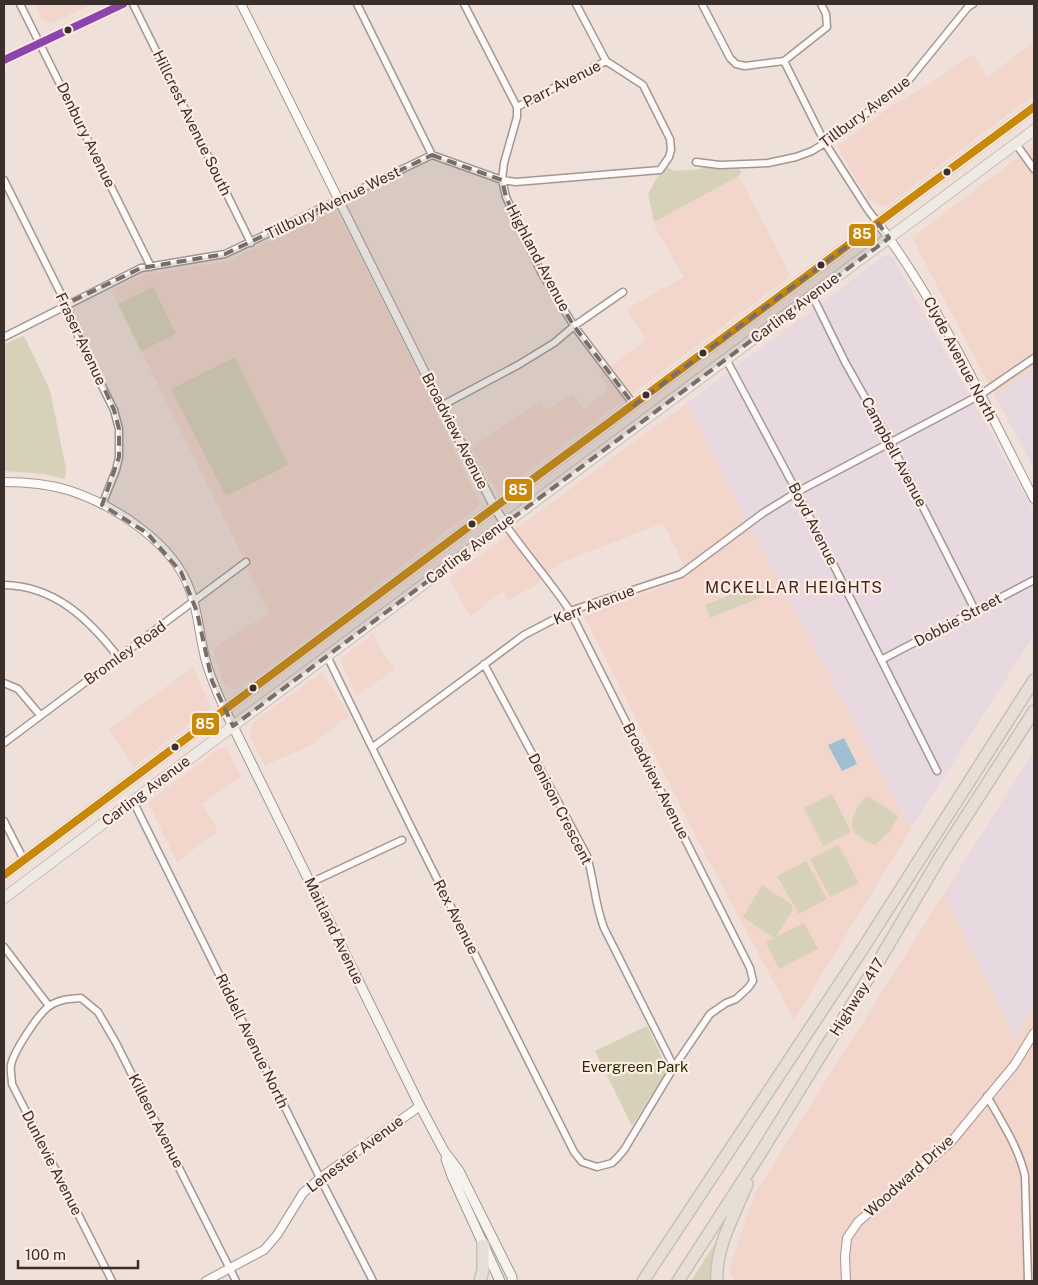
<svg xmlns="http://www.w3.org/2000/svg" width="1038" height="1285" font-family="'Public Sans',sans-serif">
<rect width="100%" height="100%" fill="#f0e0da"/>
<!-- built -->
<path fill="#f2d6cb" d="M35 4H92L51 23 43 20Z
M1034 41V95L885 207 868 199 837 146 896 103 927 86 972 54 988 77Z
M1034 145V367L995 396 912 238Z
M739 176 791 276 498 494 472 448 541 401 548 410 572 394 584 409 609 390 599 374 613 365 646 339 626 309 684 277 655 227 654 222Z
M336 210 415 366 480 505 324 626 240 688 230 689 224 685 213 649 269 613 247 569 246 562 111 290 144 275 228 261Z
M687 403 751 528 911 829 794 1020 703 850 584 616 678 581 688 574 663 523 558 564 536 585 508 600 502 592 470 616 449 578Z
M373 634 383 653 395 670 356 696 342 664 341 658Z
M194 666 195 672 210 705V709L134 767 109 729Z
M322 672 349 716 311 745 265 766 250 736 251 724Z
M226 747 241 777 202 804 218 831 177 862 148 802 217 750Z
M1034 751V1281H734L729 1270 755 1193Z"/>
<!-- industrial -->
<path fill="#e8d9e1" d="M884 256H892L1034 512V635L911 829 751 528 687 403Z
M1034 367V469L995 396Z
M1034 751V1003L1016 1039 944 894Z"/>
<!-- green -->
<path fill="#d7d1b9" d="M706 163 736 165 741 172 739 176 654 222 648 194 664 165 674 171 701 169Z
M153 287 176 334 141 351 118 304Z
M24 336 50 390 66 469 65 479 43 474 4 471V344Z
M235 357 288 465 226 496 171 389Z
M757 584 762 597 710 618 705 605Z
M832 794 851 832 823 846 804 808Z
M868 796 898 816 890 831 875 845C859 837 845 832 856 811 859 804 861 800 868 796Z
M838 845 859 883 830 897 810 859Z
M806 861 827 899 799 914 777 876Z
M762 885 791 904 793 909 776 937 804 923 818 949 779 969 766 943 774 938 743 917Z
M647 1026 666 1066 667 1071 632 1126 595 1051Z
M716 1242H718L711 1274V1281H691Z"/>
<!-- water -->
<path fill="#a0bfd1" d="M844 738 857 764 842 771 828 745Z"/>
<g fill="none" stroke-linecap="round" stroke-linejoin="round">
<!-- minor casing -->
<g stroke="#a39792" stroke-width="9">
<path id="minor" d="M20 4 151 267
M133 4 251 243
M357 4 432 155
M464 4 517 107V117L504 163 502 180 506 197 542 274 574 326 634 405
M702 4 730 58 736 64 745 66 784 61 827 27 826 14 821 4
M784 61 825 143 868 210 878 223
M517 107 606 61
M1016 144 1034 169
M696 162 720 165 768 163 796 157 812 151 841 133 908 81 968 7 973 4
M4 180 66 304 81 344 114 410 119 429V457L116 470 102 505
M812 295 845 362 890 442 975 610
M4 337 141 268 225 254 432 155 502 180 516 182 660 170 669 157 671 150 670 139 643 85 606 61 576 4
M726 359 797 492 937 771
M441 406 518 365 554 343 574 326 623 292
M4 585C55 586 89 619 119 658
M327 656 410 825 574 1152 582 1162 597 1167 612 1163 617 1158 624 1150 674 1067 710 1014 726 1003 736 999 748 988 753 981 750 968 570 611C550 581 526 554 505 524
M881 660 1034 580
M484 664 587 856C594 880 595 905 604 928L674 1067
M4 683 18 689 40 715
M4 743 246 562
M373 747 524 635 570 611 681 574 763 513 797 492 980 395 1034 358
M133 801 320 1178 373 1281
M4 821 24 860
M310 883 402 840
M4 947 49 1006
M987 1096C1001 1121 1019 1148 1025 1176L1028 1281
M112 1281 12 1084C12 1078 10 1071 11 1065 14 1051 37 1016 48 1007 58 999 70 999 81 998L98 1012 116 1043 236 1281"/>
</g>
<!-- tertiary casing -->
<g stroke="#a39792" stroke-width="10">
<path id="tertiary" d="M241 4 437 397 495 508 505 524
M4 60 123 4
M878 223C941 308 986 406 1034 499
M4 482C25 482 48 484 68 490 114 505 173 542 190 590 198 611 199 632 204 653 208 673 217 692 225 710
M206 1281 264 1250 277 1235 303 1193 320 1178 420 1106
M846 1281 845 1257 847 1238 858 1222 951 1142 1015 1064 1034 1033"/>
</g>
<!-- secondary casing -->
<g stroke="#a39792" stroke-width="11">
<path id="secondary" d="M225 710 420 1106 444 1151 459 1171 512 1277V1281
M446 1159 452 1176 500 1281"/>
</g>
<!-- primary casing -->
<g stroke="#c7bfbb" stroke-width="12">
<path id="primary" d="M4 875 483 516 1034 107
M4 898 233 726 1034 130"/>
</g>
<!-- motorway casing -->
<g stroke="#c7bfbb" stroke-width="14">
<path id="motorway" d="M480 1281 483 1270V1245
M643 1281 860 953 1034 680
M678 1281 760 1154 880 959 940 857 1034 711
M717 1281C715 1247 735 1214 747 1184"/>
</g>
<!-- minor -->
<use href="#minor" stroke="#fdfaf9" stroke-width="6"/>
<!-- tertiary -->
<use href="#tertiary" stroke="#fdfaf9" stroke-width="8"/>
<!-- secondary -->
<use href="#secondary" stroke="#f6f3ef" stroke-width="9"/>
<!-- primary -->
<use href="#primary" stroke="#f0eae4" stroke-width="10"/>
<!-- motorway -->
<use href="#motorway" stroke="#e7dfd6" stroke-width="11"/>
<!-- bus-1 casing -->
<g stroke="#ffede5" stroke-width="11">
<path id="bus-1" d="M4 875 483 516 1034 107"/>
</g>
<!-- bus-2 casing -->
<g stroke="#ffede5" stroke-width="11">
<path id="bus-2" d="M4 60 123 4"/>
</g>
<!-- bus-1 -->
<use href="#bus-1" stroke="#c8880a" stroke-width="8"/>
<!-- bus-2 -->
<use href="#bus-2" stroke="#8e44ad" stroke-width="8"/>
</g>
<!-- marked area -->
<path fill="#7a6d68" fill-opacity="0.2" stroke="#7a6d68" stroke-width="4" stroke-dasharray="10 6" stroke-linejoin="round" d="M432 155 502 180 506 197 542 274 574 326 634 405 878 223 889 238 233 726 212 681 197 612 181 572 147 533 102 505 119 457V429L114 410 66 304 141 268 225 254Z"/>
<!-- markers -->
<g fill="#3a2f2a" stroke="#ffede5" stroke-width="2">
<circle cx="68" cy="30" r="4.5"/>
<circle cx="947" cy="172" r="4.5"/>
<circle cx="821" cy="265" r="4.5"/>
<circle cx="703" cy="353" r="4.5"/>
<circle cx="646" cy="395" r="4.5"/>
<circle cx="472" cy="524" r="4.5"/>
<circle cx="253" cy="688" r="4.5"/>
<circle cx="175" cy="747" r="4.5"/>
</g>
<g text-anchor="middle" stroke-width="4.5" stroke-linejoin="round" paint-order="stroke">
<!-- street labels -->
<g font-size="15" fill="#3a2f2a" stroke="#ffede5">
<text transform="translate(562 84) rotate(-27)" y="5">Parr Avenue</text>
<text transform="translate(865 112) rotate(-37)" y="5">Tillbury Avenue</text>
<text transform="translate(192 123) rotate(64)" y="5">Hillcrest Avenue South</text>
<text transform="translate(86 135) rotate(64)" y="5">Denbury Avenue</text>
<text transform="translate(333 203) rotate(-26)" y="5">Tillbury Avenue West</text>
<text transform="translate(538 258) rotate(62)" y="5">Highland Avenue</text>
<text transform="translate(795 308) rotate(-37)" y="5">Carling Avenue</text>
<text transform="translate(81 339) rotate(65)" y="5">Fraser Avenue</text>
<text transform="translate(960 359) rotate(62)" y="5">Clyde Avenue North</text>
<text transform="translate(455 431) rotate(63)" y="5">Broadview Avenue</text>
<text transform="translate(894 452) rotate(62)" y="5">Campbell Avenue</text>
<text transform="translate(813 524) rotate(63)" y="5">Boyd Avenue</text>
<text transform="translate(470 549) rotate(-37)" y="5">Carling Avenue</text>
<text transform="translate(594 605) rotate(-21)" y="5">Kerr Avenue</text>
<text transform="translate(958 620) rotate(-28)" y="5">Dobbie Street</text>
<text transform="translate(125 653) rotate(-36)" y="5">Bromley Road</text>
<text transform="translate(656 781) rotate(63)" y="5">Broadview Avenue</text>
<text transform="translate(146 791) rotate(-37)" y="5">Carling Avenue</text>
<text transform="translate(560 809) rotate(63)" y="5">Denison Crescent</text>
<text transform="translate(456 917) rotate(63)" y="5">Rex Avenue</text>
<text transform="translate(334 931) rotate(64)" y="5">Maitland Avenue</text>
<text transform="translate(857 997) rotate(-58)" y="5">Highway 417</text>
<text transform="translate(252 1041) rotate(64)" y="5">Riddell Avenue North</text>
<text transform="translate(156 1121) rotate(63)" y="5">Killeen Avenue</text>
<text transform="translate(355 1154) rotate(-37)" y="5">Lenester Avenue</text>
<text transform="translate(52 1163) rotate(63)" y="5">Dunlevie Avenue</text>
<text transform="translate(909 1176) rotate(-42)" y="5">Woodward Drive</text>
</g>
<!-- park labels -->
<g font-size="15" fill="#2b2c03" stroke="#ffede5">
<text x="635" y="1072">Evergreen Park</text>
</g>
<!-- neighbourhood labels -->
<g font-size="16" letter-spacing="1" fill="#3f281f" stroke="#ffede5">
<text x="794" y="593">MCKELLAR HEIGHTS</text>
</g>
</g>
<g stroke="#ffede5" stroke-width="2">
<rect x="848" y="223" width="28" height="24" rx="5" fill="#c8880a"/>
<rect x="504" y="478" width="29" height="24" rx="5" fill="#c8880a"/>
<rect x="191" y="712" width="29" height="24" rx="5" fill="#c8880a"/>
</g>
<g font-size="14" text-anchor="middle" font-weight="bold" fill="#fff">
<text x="862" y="239">85</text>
<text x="518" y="495">85</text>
<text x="205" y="729">85</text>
</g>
<!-- border -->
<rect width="1038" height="1285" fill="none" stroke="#3a2f2a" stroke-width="10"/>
<!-- scale -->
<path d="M18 1260v8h120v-8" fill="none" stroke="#3a2f2a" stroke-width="2.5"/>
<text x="25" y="1260" font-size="15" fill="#3a2f2a" stroke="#ffede5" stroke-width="4" paint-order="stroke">100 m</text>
</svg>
